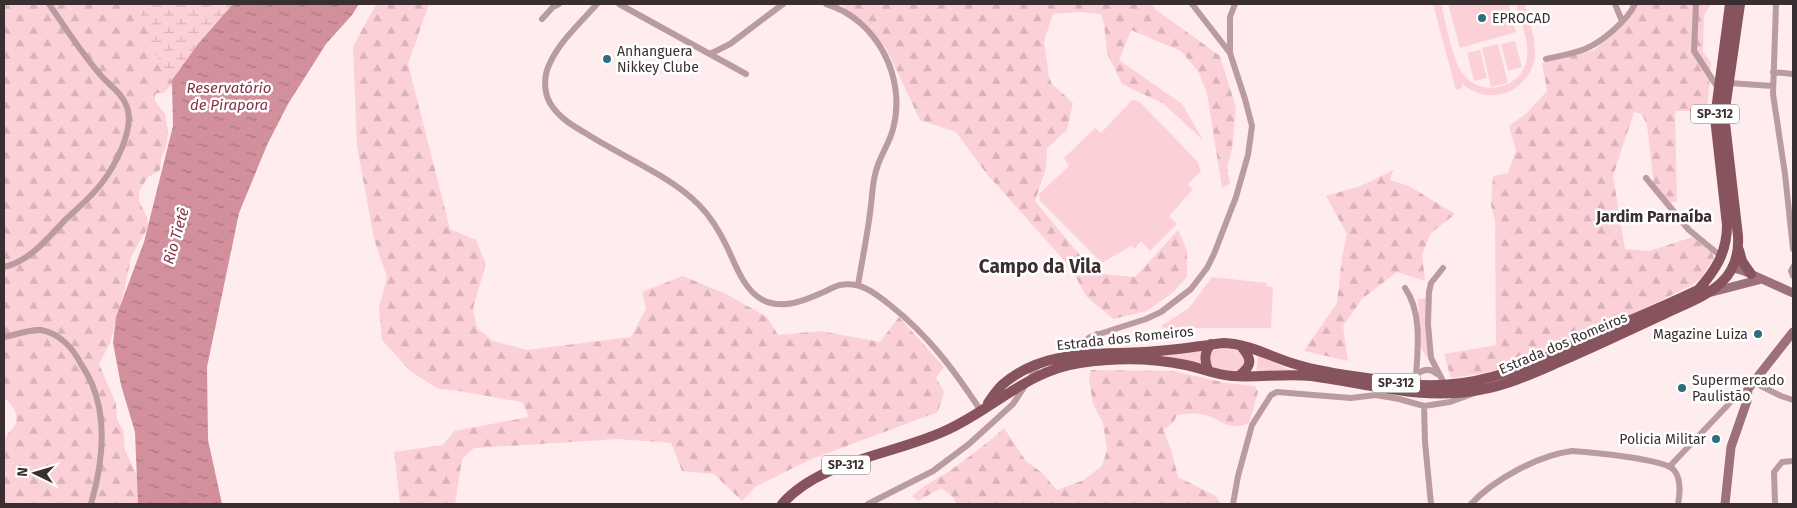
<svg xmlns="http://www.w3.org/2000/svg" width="1797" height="508" font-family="'Fira Sans',sans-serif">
<defs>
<pattern id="forest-firs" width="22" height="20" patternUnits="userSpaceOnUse" patternTransform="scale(1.25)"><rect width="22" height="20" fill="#fcd0d7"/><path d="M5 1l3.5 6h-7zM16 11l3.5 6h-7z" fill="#d9b3b9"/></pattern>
<pattern id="wetland-marsh" width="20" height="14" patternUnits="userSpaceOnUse" patternTransform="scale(1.25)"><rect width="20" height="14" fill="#fcd0d7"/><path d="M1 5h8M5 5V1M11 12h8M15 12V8" fill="none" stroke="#d9b3b9"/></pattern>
<pattern id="water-ripples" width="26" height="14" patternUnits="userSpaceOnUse" patternTransform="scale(1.25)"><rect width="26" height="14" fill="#d28f9c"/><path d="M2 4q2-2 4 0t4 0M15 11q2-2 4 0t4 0" fill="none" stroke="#ab7580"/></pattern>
</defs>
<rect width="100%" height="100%" fill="#feecef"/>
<!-- grass -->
<path fill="#fcd0d7" d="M1433 4H1441C1446 22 1452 60 1463 74 1482 99 1524 88 1527 57 1529 40 1520 20 1516 4H1524C1529 21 1538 42 1534 61 1527 94 1485 107 1462 83V88L1456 90Z
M1448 4H1509L1516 32 1460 48Z
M1515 41 1522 67 1508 71 1501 44Z
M1498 44 1508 83 1491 87 1482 48Z
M1480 50 1487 78 1474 81 1467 53Z
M1132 100 1139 101 1197 161 1201 171 1188 184 1193 189 1169 216 1177 224 1150 251 1141 241 1135 249 1131 246 1102 263 1040 201 1039 194 1069 166 1064 158 1095 128 1101 133Z
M1212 277 1267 283 1266 286 1273 287 1271 328H1163L1161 326 1189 308Z
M1426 298 1428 354 1427 358 1421 348 1418 299Z
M1203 348V366L1166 356V355Z
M1220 349C1234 350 1240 348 1248 360L1237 373 1214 369 1211 366 1209 353 1214 350Z
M1257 355 1295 372 1256 373 1258 358Z"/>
<!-- forest -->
<path fill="url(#forest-firs)" d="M4 4H136L140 8 175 87 170 86 164 93H157L155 95V101L165 114 168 131 167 144 161 159 160 170 156 173 148 177 139 191V201L147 217 148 227 131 257 125 288 110 343 99 364 116 404 117 419 123 430 125 450 137 476 139 504H4V442C7 432 11 432 15 425 20 415 12 404 4 398Z
M376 4H429L408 64 450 229 476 240 486 264 473 308 477 328 493 341 527 350 631 337 646 309 642 292 683 276 726 294 767 317 778 335 820 331 880 342 899 317 944 367 936 378 944 392 938 412 809 460 755 487 742 501 714 474 682 471 671 443 618 439 474 448 462 459 455 504H400L394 452 443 445 454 431 529 417 522 402 459 391 439 389 411 372 382 340 379 308 387 277 374 239 357 146 353 47Z
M840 4H1152L1155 9 1220 56 1236 108 1232 149 1227 168 1230 184 1222 188 1207 93 1198 71 1181 51 1131 30 1119 60 1182 104 1203 140 1164 104 1122 84 1107 53 1104 24 1101 14 1080 12 1053 14 1044 41 1049 77 1052 84 1073 103 1067 130 1047 148 1046 168 1035 201 1083 259 1102 274 1135 277 1178 230 1187 250V277L1171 294 1147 311 1113 319 1086 296 1071 268 986 173 956 132 920 120 886 48 864 23Z
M1637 4H1710L1704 16 1703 52 1711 63 1707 111H1675L1677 201 1670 203 1654 186 1647 125 1642 114 1634 112 1613 176 1625 249 1650 251 1692 237 1712 252 1714 258 1701 278 1692 285 1604 328 1506 367 1481 374 1451 378 1444 354 1496 345 1495 220 1491 205 1493 176 1508 173 1516 150 1509 126 1527 113 1547 91 1542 63 1594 50 1626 23Z
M1393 170 1390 180 1409 186 1455 214 1431 233 1422 254 1425 281 1397 272 1363 298 1343 326 1348 361 1304 351 1337 303 1342 257 1347 234 1326 196 1361 186Z
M1091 370 1173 371 1226 383 1255 386 1258 392 1249 423C1227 433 1220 417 1201 414 1193 413 1185 414 1177 415L1173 423 1163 430 1171 449 1178 477 1216 496 1221 504H956L953 497 941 488 918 501 912 496C923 486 935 480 948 472 967 458 987 444 1004 428L1026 461 1041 472 1057 490 1084 480 1102 466 1107 450 1103 423 1093 404 1089 379Z"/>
<!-- wetland -->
<path fill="url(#wetland-marsh)" d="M137 4H233L198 44 172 80 155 53Z"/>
<!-- water -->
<path fill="url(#water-ripples)" d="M233 4H359L352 15 326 44 288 104 267 145 239 213 207 367 208 440 222 504H138L135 432 121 385 113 343 116 317 144 242 173 126 172 80 198 44Z"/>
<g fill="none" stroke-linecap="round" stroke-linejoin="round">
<!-- street -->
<path stroke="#b99ba0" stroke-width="6" d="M597 4C581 22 560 41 550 63 544 74 543 91 550 103 558 117 573 126 587 134 621 156 671 176 699 205 711 217 721 234 728 249 736 266 744 289 761 299 782 311 806 300 826 291 830 289 835 286 840 285 860 281 875 293 890 305 929 336 954 370 981 411
M619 4 746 74
M826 4C877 19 907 78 893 129 889 145 878 158 875 175 872 187 872 200 870 213 867 237 862 261 858 285
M1615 4 1622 21
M1696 4 1694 51 1718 88
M1776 4 1773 94 1785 174 1793 249
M542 19 553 7 559 4
M1230 53V17L1235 4
M710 54 730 44 783 4
M1546 59C1559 56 1572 54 1585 49 1602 42 1627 21 1635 4
M1773 72 1793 74
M1729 83 1773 86
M1646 178 1689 230 1722 257
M4 267C30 261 48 238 66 219 78 208 91 197 101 184 115 166 135 129 127 107 122 92 107 84 98 72 80 51 65 27 49 4
M1793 267 1791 271 1793 276
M1443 268 1431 283 1429 292 1428 324 1431 358 1445 385
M1405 288C1422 312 1418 347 1416 375
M4 337C16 335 29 329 41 330 59 333 73 348 81 364 85 370 89 377 92 384 108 422 102 466 91 504
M1093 356V345L1097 334
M1083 357V343L1090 337 1146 319 1161 312 1191 289 1207 268 1214 254 1236 197 1248 155 1252 126 1245 99 1230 53 1192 4
M1414 377C1421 370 1429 367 1437 374
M1753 382 1781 396 1793 400
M1424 406 1425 442 1431 504
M1670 466 1726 407 1735 397 1748 389
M868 504 933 471 969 444 1013 404 1040 363
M1233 504 1238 476 1252 425 1271 395 1277 392 1289 393 1351 398 1376 395 1399 399 1424 406 1450 402 1475 393
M1471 504C1493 480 1539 455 1572 451 1589 452 1665 459 1674 470 1681 479 1680 494 1678 504
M1775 504 1774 472 1782 462 1793 461"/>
<!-- secondary -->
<path stroke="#9c7179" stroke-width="9" d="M1734 268 1744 271 1793 293
M1712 292 1762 279
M1725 504 1731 447 1747 401 1748 389 1793 332"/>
<!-- primary -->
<path stroke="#87535d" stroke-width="10" d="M1739 250 1742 261 1751 274
M1698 290C1716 270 1727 252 1727 225L1715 118 1730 4
M1208 370C1204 360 1204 352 1211 344
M1239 376C1253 365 1252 359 1241 346
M1398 383C1476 394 1531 364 1599 334 1634 318 1670 304 1704 287
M988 403C992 397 997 390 1002 385 1043 349 1094 355 1144 352 1171 351 1197 346 1224 343 1250 344 1273 358 1298 365 1325 373 1354 376 1381 380
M782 504C822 459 896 455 949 429 994 408 1029 370 1080 363 1114 358 1152 358 1186 365 1201 368 1216 375 1232 376 1258 378 1285 373 1311 376 1366 383 1423 401 1479 390 1509 385 1536 372 1564 360 1596 346 1628 331 1660 316 1698 297 1741 288 1738 236L1725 123 1726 102 1740 4"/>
</g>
<!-- markers -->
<g fill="#2a6e7f" stroke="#fff" stroke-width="2">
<circle cx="1482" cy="18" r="5"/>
<circle cx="607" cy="59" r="5"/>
<circle cx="1758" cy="334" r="5"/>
<circle cx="1682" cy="388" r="5"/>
<circle cx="1716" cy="439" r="5"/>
</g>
<g text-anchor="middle" stroke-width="5" stroke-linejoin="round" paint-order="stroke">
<!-- shield labels -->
<g fill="#fff" stroke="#746d6e" stroke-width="1">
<rect x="1691" y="104.5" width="48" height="19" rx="4"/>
<rect x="1372" y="373.5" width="48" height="19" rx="4"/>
<rect x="822" y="455.5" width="48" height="19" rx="4"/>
</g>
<g font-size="12" font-weight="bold" fill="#392e30">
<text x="1715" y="118">SP-312</text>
<text x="1396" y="387">SP-312</text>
<text x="846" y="469">SP-312</text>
</g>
<!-- poi labels -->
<g font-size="14" fill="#392e30" stroke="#fff" text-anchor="start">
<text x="1492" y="23">EPROCAD</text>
<text x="617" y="56">Anhanguera<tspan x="617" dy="16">Nikkey Clube</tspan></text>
<text x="1748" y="339" text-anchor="end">Magazine Luiza</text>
<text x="1692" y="385">Supermercado<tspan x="1692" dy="16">Paulistão</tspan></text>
<text x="1706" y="444" text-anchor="end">Policia Militar</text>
</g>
<!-- street labels -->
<g font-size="14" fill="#392e30" stroke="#fff">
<text transform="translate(1125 338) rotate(-6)" y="5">Estrada dos Romeiros</text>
<text transform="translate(1563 343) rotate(-23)" y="5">Estrada dos Romeiros</text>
</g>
<!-- water labels -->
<g font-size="15" font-style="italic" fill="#833247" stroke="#fff">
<text x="229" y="93">Reservatório<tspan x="229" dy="17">de Pirapora</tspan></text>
<text transform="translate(176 236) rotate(-74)" y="5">Rio Tietê</text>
</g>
<!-- quarter labels -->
<g font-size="16" font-weight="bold" fill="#392e30" stroke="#fff">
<text x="1654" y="222">Jardim Parnaíba</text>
</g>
<!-- district labels -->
<g font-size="19" font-weight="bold" fill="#392e30" stroke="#fff">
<text x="1040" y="273">Campo da Vila</text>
</g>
</g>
<!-- border -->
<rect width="1797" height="508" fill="none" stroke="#392e30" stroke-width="10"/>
<!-- north arrow -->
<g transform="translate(35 473) rotate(275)" stroke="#ffffff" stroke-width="4" paint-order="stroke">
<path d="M0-4L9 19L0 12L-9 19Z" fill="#392e30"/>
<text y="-8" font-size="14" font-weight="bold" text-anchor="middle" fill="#392e30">N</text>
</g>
</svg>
